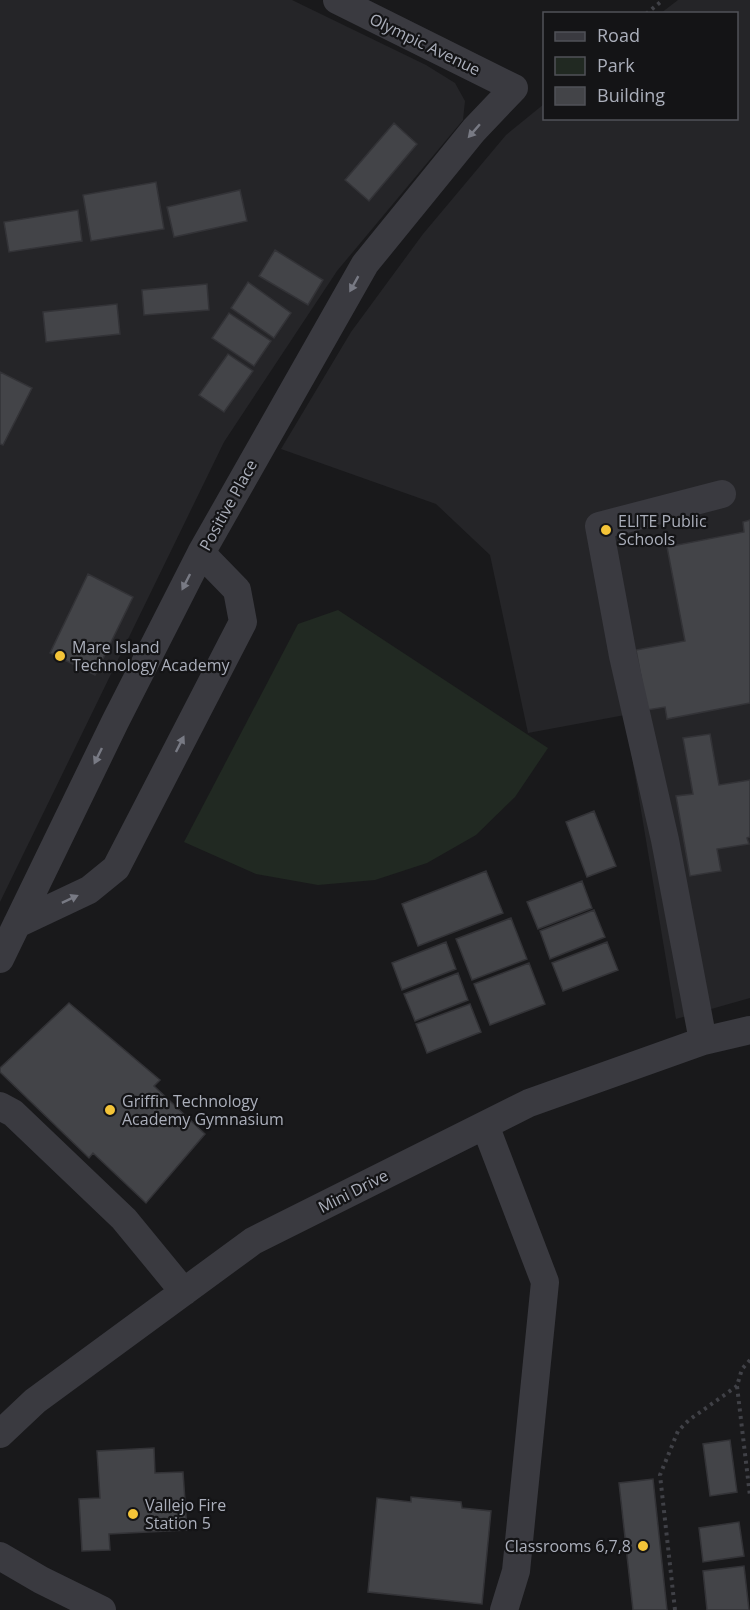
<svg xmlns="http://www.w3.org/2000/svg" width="750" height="1610" font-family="'Open Sans',sans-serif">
<rect width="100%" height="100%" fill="#19191b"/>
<!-- built -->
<path fill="#252528" d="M0 0H292L426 65 455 83 465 101 463 120 337 271 224 442 0 902Z
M678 0H750V998L676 1019 625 715 528 733 490 555 436 504 281 449 351 332 423 234 506 135 544 104V118H736V14L661 13Z"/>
<!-- green -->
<path fill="#212922" d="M338 610 548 748 515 797 476 835 427 863 375 880 318 885 256 874 184 842 298 624Z"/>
<!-- building -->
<path fill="#434448" stroke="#333337" stroke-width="1.5" d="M394 123 417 144 369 201 345 180Z
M156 182 164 229 91 241 83 195Z
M240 190 247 221 174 237 167 207Z
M78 210 82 241 9 252 4 222Z
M275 250 323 280 308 305 259 276Z
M248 282 291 313 274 338 231 308Z
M207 284 209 310 144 315 142 290Z
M117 304 120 334 46 342 43 312Z
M229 313 271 341 254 366 212 338Z
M228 354 253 371 224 412 199 395Z
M0 372 32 388 3 445 0 444Z
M750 520V703L667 719 665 707 647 710 636 650 685 641 667 547 744 532 743 522Z
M88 574 133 597 95 675 50 653Z
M710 734 719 785 750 780V837L747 838 749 844 717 849 721 871 690 876 676 796 693 794 683 738Z
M594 811 616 866 587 877 566 822Z
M486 871 503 913 418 946 402 904Z
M582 881 592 908 538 929 527 902Z
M594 910 605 937 550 959 540 931Z
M511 918 527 959 472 980 456 939Z
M446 942 456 969 402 990 392 963Z
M607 942 618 970 563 991 552 963Z
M529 963 545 1004 490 1025 474 984Z
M458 973 468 1000 415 1021 404 994Z
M69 1003 160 1080 154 1086 205 1134 146 1203 93 1153 89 1158 0 1072V1068Z
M470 1004 481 1032 427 1053 416 1024Z
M730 1440 737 1492 710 1496 703 1444Z
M154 1448 155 1473 183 1472 187 1530 109 1534 110 1550 82 1551 79 1499 100 1498 97 1451Z
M653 1479 667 1610H633L619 1483Z
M411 1497 461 1502 462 1508 491 1511 482 1604 368 1592 377 1498 411 1502Z
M739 1522 744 1556 703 1562 699 1528Z
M744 1566 749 1610H707L703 1571Z"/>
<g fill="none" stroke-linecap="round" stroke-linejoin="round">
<!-- path -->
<path stroke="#404147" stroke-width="4" stroke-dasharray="3 4.5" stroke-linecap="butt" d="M646 14 663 0
M750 1360 742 1369 737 1386 750 1496
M675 1610 660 1475 678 1431 689 1420 737 1386"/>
<!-- minor -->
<path stroke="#3a3a40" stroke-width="28" d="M17 924 89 890 116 868 243 622 237 590 201 553
M0 959 115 722 201 553 365 264 474 130 514 88 337 0
M703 1041 665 840 623 656 599 526 722 494
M0 1106 13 1113 124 1219 184 1292
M485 1125 545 1282 516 1571 504 1610
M0 1434 35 1401 253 1241 529 1103 703 1041 750 1030
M0 1556 41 1580 102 1610"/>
</g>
<!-- one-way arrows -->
<defs><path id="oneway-solid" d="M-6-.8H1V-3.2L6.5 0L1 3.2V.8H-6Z" transform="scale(1.5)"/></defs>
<g fill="#787a84">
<use href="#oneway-solid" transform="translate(474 131) rotate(131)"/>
<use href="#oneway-solid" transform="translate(354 284) rotate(119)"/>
<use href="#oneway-solid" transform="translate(186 582) rotate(117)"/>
<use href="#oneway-solid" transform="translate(180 744) rotate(-63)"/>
<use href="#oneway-solid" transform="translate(98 756) rotate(116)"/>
<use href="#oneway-solid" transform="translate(70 899) rotate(-25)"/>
</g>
<!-- markers -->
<g fill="#f4c438" stroke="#141416" stroke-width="2">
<circle cx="606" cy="530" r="6"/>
<circle cx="60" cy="656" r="6"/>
<circle cx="110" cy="1110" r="6"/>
<circle cx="133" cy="1514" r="6"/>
<circle cx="643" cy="1546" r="6"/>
</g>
<g text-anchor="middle" stroke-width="4.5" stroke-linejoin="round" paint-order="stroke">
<!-- street labels -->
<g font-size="16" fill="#abafbb" stroke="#141416">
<text transform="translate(425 44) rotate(26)" y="6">Olympic Avenue</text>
<text transform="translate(228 505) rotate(-61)" y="6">Positive Place</text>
<text transform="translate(353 1191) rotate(-27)" y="6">Mini Drive</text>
</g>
<!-- poi labels -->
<g font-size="16" fill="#abafbb" stroke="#141416" text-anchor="start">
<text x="618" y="527">ELITE Public<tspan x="618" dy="18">Schools</tspan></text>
<text x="72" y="653">Mare Island<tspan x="72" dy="18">Technology Academy</tspan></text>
<text x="122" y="1107">Griffin Technology<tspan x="122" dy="18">Academy Gymnasium</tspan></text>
<text x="145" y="1511">Vallejo Fire<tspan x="145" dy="18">Station 5</tspan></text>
<text x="631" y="1552" text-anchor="end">Classrooms 6,7,8</text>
</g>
</g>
<!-- legend -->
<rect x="543" y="12" width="195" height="108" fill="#141416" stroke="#505258" stroke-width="1.5"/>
<rect x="555" y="32" width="30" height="9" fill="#3a3a40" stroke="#505258" stroke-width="1.5"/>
<text x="597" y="42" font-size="18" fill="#abafbb">Road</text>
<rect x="555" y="57" width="30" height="18" fill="#212922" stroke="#505258" stroke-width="1.5"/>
<text x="597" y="72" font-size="18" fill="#abafbb">Park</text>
<rect x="555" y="87" width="30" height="18" fill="#434448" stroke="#505258" stroke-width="1.5"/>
<text x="597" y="102" font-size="18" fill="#abafbb">Building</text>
</svg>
